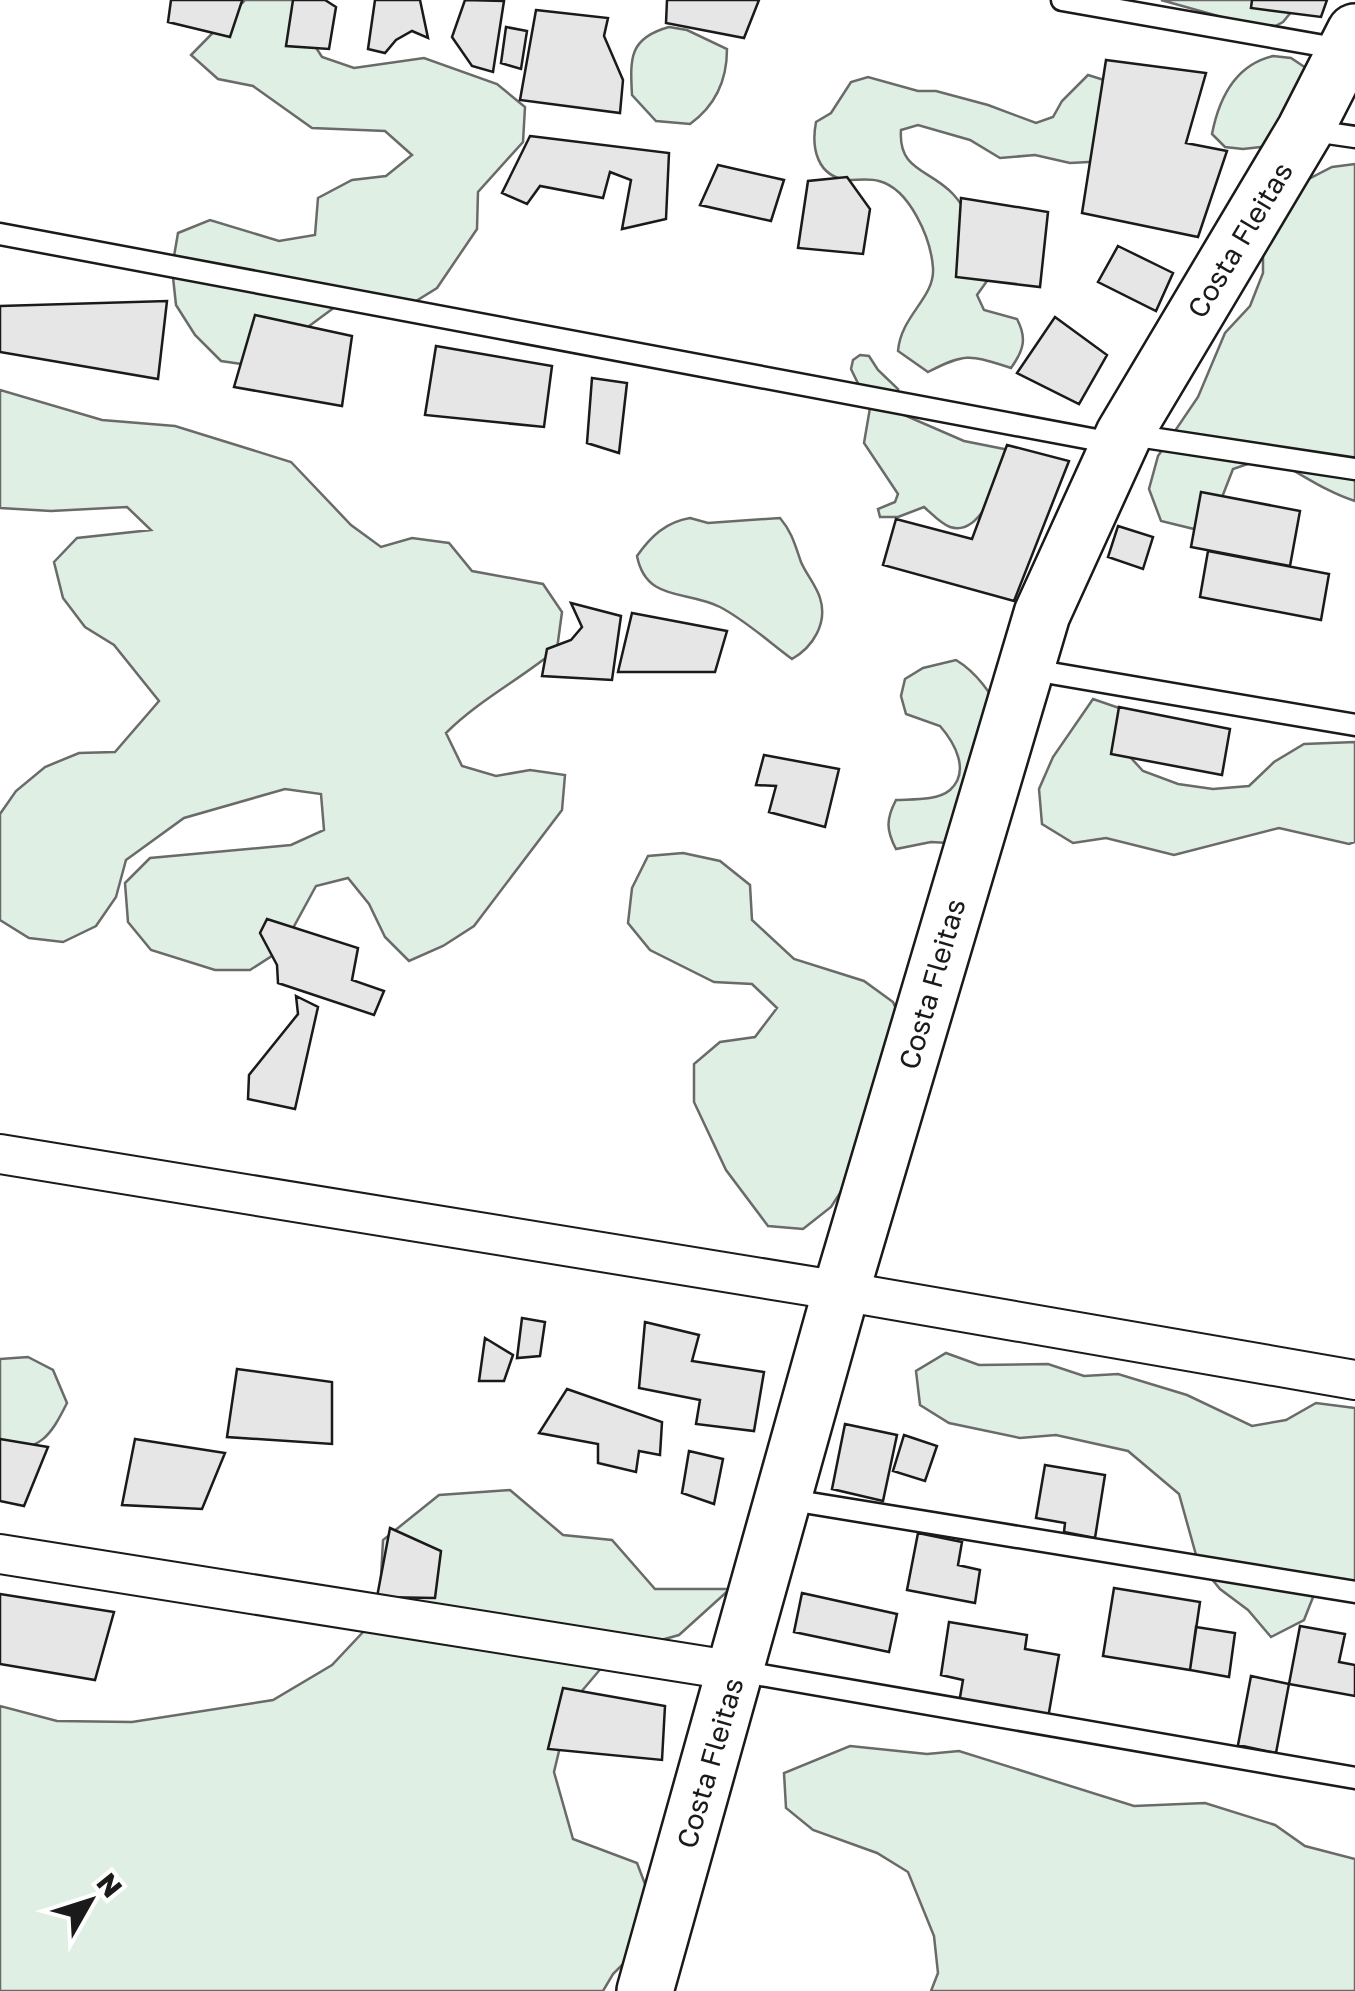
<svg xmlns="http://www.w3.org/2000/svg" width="1355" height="1991" font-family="'Golos Text',sans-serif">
<rect width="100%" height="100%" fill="#fff"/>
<!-- green -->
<path fill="#e0efe3" stroke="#6a6a6a" stroke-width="2.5" d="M245 0H297L304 29 322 57 354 68 424 58 497 84 525 107 523 142 478 192 477 229 437 288 408 306 339 304 255 366 221 361 195 335 176 305 172 268 178 233 210 220 279 241 315 235 318 198 352 180 386 176 412 155 385 131 312 128 253 86 218 79 191 55Z
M1161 0H1301L1283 22 1268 30Z
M669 27 687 30 727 49C727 80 715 106 690 124L656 121 632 95C630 58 629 38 669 27Z
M1273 56 1291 58 1312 72 1296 143 1243 149 1225 147 1212 134C1219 98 1235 65 1273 56Z
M1088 75 1104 80 1107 161 1070 163 1035 155 1000 158 970 140 918 125 901 130C898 171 930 169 953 194 971 214 981 240 993 264L987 281 977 295 984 310 1017 319C1027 338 1024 350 1011 368 970 355 967 352 928 372L898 351C901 315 935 298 933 268 931 239 910 189 879 181 870 178 858 180 848 180 817 177 811 148 816 122L831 113 851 82 868 77 918 91H936L988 105 1036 123 1053 117 1062 101Z
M1355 164V501C1323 491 1298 471 1268 457L1233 469 1219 505 1194 529 1161 521 1149 489 1158 456 1198 397 1225 333 1250 306 1263 273V238L1301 183 1332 167Z
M860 355 869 356 878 370 898 389 899 407 904 415 964 441 1009 450C1000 472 984 538 950 527 941 524 931 513 924 507L898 517H880L878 509 895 502 898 494 864 443 870 408 851 369 853 360Z
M0 390 102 420 175 426 291 462 351 525 381 547 412 538 449 543 472 571 543 584 562 612 557 649C521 679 479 700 446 733L462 766 496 776 530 770 565 775 562 810 474 926 443 946 409 961 385 937 369 904 348 878 316 886 281 950 250 970H215L151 950 128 922 125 883 150 858 291 845 324 830 321 794 285 789 184 818 126 860 116 897 96 926 63 942 29 938 0 920V814L16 791 45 767 79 753 115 752 159 701 114 645 85 627 63 598 54 562 77 538 151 530 127 507 51 511 0 508Z
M690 518 708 523 780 518C792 532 795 545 801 562 806 574 816 585 820 598 828 623 813 647 792 659 769 642 745 620 720 607 686 590 646 602 637 556 651 536 666 522 690 518Z
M956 660C981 675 994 700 1009 724L948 843 931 842 896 849C886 830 886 819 896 800 912 799 937 801 950 790 971 771 954 742 940 726L906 714 901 696 905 679 923 668Z
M1093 699 1128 711 1119 745 1143 771 1178 784 1213 789 1249 786 1274 762 1304 744 1355 742V842L1349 844 1279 828 1174 855 1106 838 1073 843 1042 824 1039 789 1053 757Z
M683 853 720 861 750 885 752 920 794 959 864 981 893 1002 909 1038 853 1173 831 1207 803 1229 768 1226 726 1170 694 1102V1064L720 1042 755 1037 777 1008 752 984 714 982 650 950 628 923 632 888 648 856Z
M946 1353 979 1365 1048 1364 1084 1376 1118 1374 1187 1395 1252 1426 1286 1420 1316 1403 1355 1408V1591L1317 1587 1304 1620 1271 1637 1248 1610 1220 1589 1198 1562 1179 1494 1128 1451 1056 1435 1020 1438 949 1423 920 1405 916 1371Z
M28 1357 53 1370 67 1403C50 1437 41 1450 0 1451V1359Z
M510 1490 563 1535 612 1540 655 1589H730L679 1635 614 1653 570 1705 554 1772 573 1839 637 1863 661 1926 613 1974 603 1991H0V1706L57 1721 132 1722 273 1700 332 1665 379 1615 383 1540 439 1495Z
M850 1746 927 1754 959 1751 1134 1806 1205 1803 1275 1825 1305 1846 1355 1859V1991H931L938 1973 934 1936 908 1872 877 1853 813 1830 786 1808 784 1773Z"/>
<!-- building -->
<path fill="#e6e6e6" stroke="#1a1a1a" stroke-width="2.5" d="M171 0H240L242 1 230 37 168 22Z
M293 0H325L336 7 329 49 286 46Z
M375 0H420L428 38 412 31 396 40 385 53 368 49Z
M465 0 504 1 493 72 472 66 452 37Z
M667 0H759L744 38 666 23Z
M1252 0H1327L1321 17 1251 8Z
M536 10 608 18 604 36 623 80 620 113 520 100Z
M506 27 527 31 521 69 501 63Z
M1106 60 1206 73 1186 143 1227 151 1198 237 1082 213Z
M530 136 669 153 666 219 622 229 631 180 610 172 603 198 540 186 527 204 502 193Z
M718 165 784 180 771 221 700 205Z
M847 177 870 209 863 254 798 248 808 181Z
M961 198 1048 212 1040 287 956 277Z
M1118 246 1173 273 1156 311 1098 282Z
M167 301 158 379 0 352V306Z
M255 315 352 336 342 406 234 387Z
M1055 317 1107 355 1079 404 1017 373Z
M436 346 552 366 544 427 425 415Z
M592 378 627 383 619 453 587 443Z
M1007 445 1069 461 1014 601 883 565 896 519 972 539Z
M1201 492 1300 511 1290 566 1191 547Z
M1118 526 1153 537 1143 569 1108 557Z
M1208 551 1329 574 1321 620 1200 597Z
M571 603 621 616 612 680 542 676 547 649 571 640 582 627Z
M632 613 727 631 715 672H618Z
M1119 707 1230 729 1222 775 1111 754Z
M764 755 839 769 825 827 769 812 776 786 756 785Z
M267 919 358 948 352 980 384 991 374 1015 278 983 277 965 260 933Z
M296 996 318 1007 295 1109 248 1099 249 1075 298 1014Z
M522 1318 545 1322 540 1356 517 1358Z
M645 1322 699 1335 692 1361 764 1372 754 1431 696 1424 700 1400 639 1388Z
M485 1338 513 1355 504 1381H479Z
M237 1369 332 1382V1444L227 1437Z
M567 1389 662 1422 660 1455 639 1451 636 1472 598 1463V1444L539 1433Z
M845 1424 897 1435 883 1501 832 1489Z
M904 1435 937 1446 925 1481 893 1471Z
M0 1439 48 1447 24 1506 0 1501Z
M135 1439 225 1453 202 1509 122 1505Z
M689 1451 723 1459 714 1504 682 1493Z
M1045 1465 1105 1475 1095 1538 1064 1532 1065 1523 1036 1518Z
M390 1528 441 1551 435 1598 377 1597Z
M918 1533 962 1542 958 1565 980 1570 975 1603 907 1590Z
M1114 1588 1200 1602 1190 1670 1103 1656Z
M802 1593 897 1614 889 1652 794 1632Z
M0 1594 114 1612 95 1680 0 1664Z
M949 1622 1027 1635 1025 1649 1059 1655 1048 1718 959 1703 963 1680 941 1675Z
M1300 1626 1345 1634 1339 1662 1355 1665V1696L1289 1684Z
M1196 1627 1235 1633 1229 1677 1190 1670Z
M1251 1676 1289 1684 1276 1753 1238 1745Z
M563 1688 665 1706 662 1760 548 1749Z"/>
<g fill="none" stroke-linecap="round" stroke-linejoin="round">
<!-- lane casing -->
<g stroke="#1a1a1a" stroke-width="25">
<path id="lane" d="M1062 0 1341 49
M1307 130 1355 137
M0 234 1118 444
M1131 435 1355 469
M1027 669 1355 725
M785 1499 1355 1592
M738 1671 1355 1778"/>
</g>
<!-- street casing -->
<g stroke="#1a1a1a" stroke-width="42">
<path id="street" d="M0 1154 841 1291 1355 1380
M0 1554 736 1671"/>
</g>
<!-- secondary casing -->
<g stroke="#1a1a1a" stroke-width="60">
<path id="secondary" d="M645 1991 841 1291 1042 614 1124 434 1305 130 1355 32"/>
</g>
<!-- lane -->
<use href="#lane" stroke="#fff" stroke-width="20"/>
<!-- street -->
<use href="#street" stroke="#fff" stroke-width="38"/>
<!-- secondary -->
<use href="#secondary" stroke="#fff" stroke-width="55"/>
</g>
<g text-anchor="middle" stroke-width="8" stroke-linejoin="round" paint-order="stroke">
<!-- street labels -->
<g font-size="28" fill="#1a1a1a" stroke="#fff">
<text transform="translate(1240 240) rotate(-59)" y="10">Costa Fleitas</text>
<text transform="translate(932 984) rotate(-74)" y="10">Costa Fleitas</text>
<text transform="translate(710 1763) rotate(-74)" y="10">Costa Fleitas</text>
</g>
</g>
<!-- north arrow -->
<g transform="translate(90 1901) rotate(51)" stroke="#ffffff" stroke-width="8" paint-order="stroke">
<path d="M0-8L18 38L0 25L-18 38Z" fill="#1a1a1a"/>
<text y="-15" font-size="28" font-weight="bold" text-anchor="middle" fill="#1a1a1a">N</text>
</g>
</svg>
